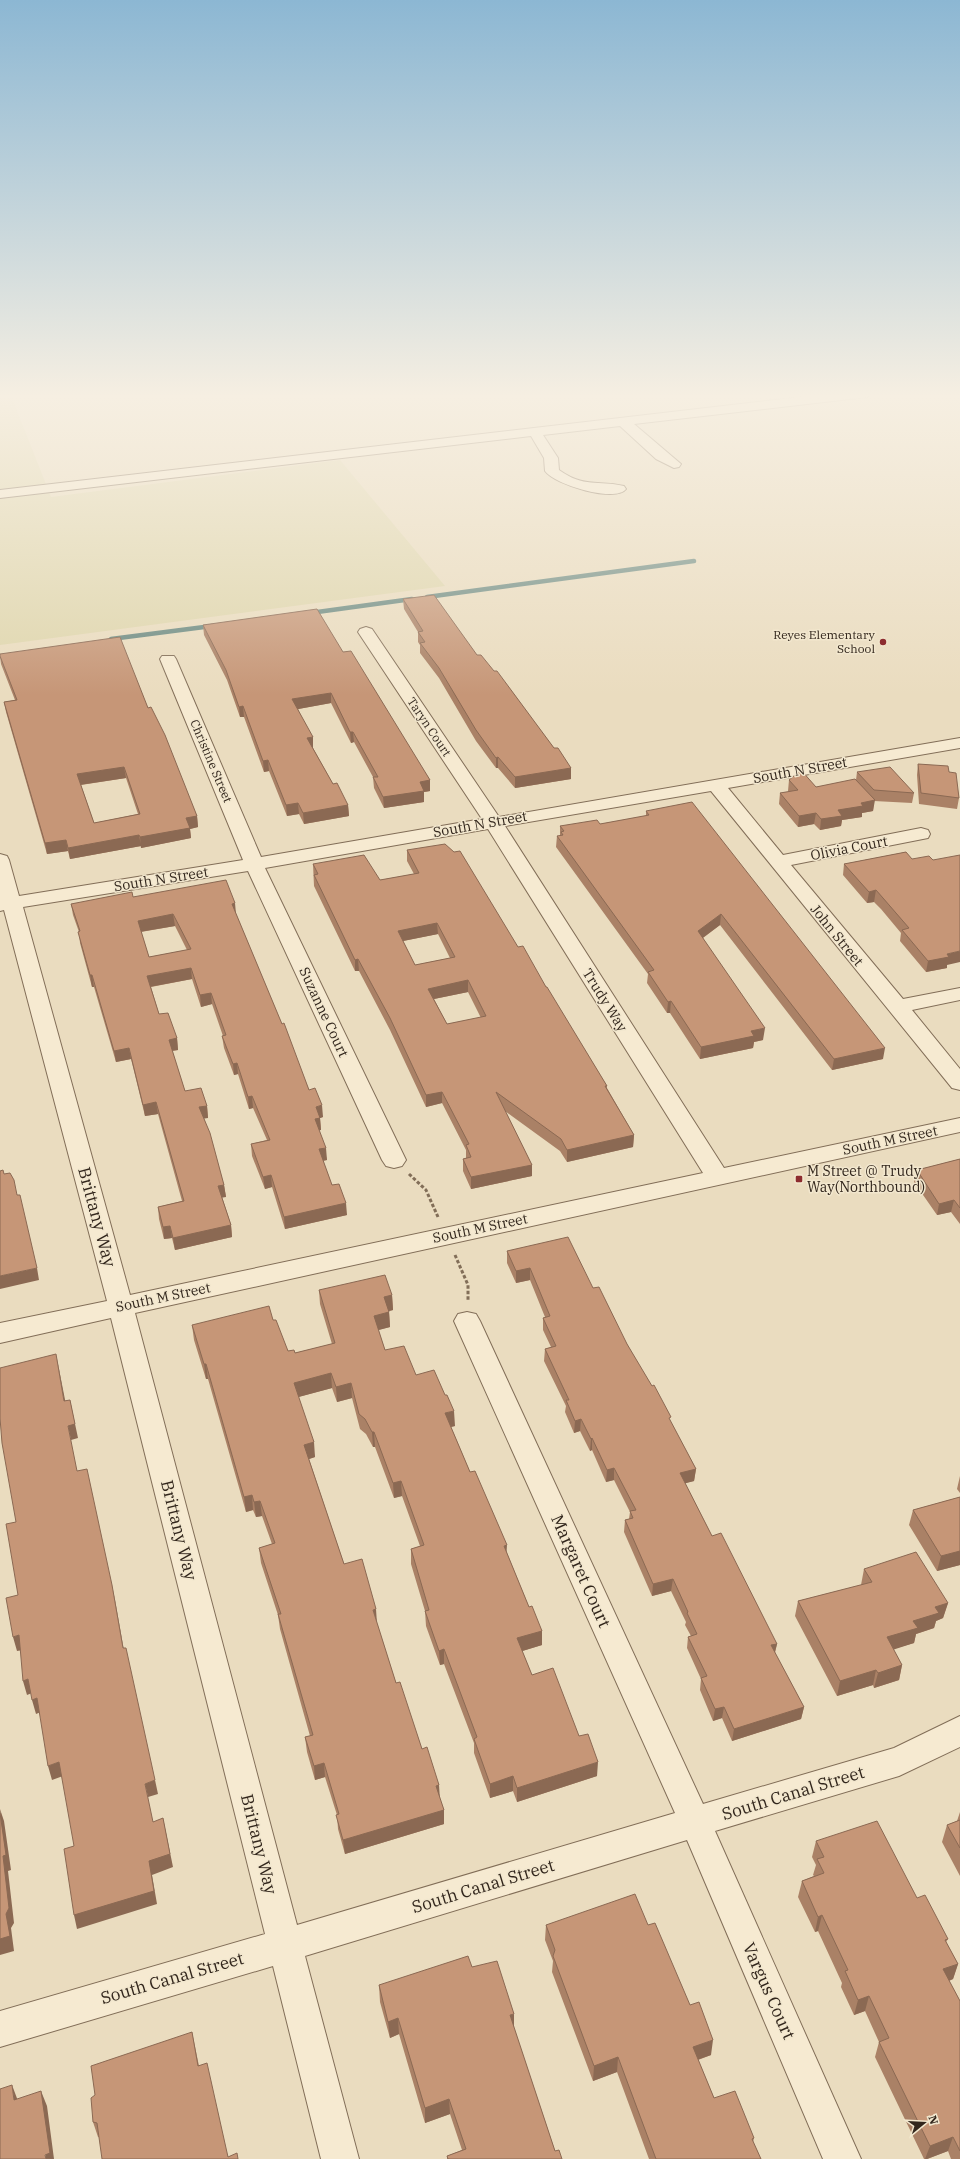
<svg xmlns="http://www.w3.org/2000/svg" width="960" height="2159" font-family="'IBM Plex Serif',serif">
<rect width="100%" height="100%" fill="#eadcbf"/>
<!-- farmland -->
<path fill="#dfd6ad" d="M0 393H10L51 497 340 460 445 586 0 645Z"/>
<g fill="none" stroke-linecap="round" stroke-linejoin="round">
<!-- stream -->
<path stroke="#6a8981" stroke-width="4.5" d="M427 597 694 561
M310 613 412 599
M111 639 212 626"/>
<!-- minor casing -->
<g stroke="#826e58" stroke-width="2">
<path id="minor" d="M835 393H873L867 397 634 424 681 464 679 467 674 468 656 459 620 426 543 435 558 458 559 470C584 488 598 480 624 486L626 489C616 503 555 485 545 471L544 458 531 436 0 498V490Z
M366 627 372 629 499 817 960 738V748L728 788 783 855 921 828 928 830 930 834 928 838 791 865 903 999 960 988V1000L912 1010 960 1069V1090L952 1088 711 791 505 826 724 1168 960 1118V1132L135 1313 297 1925 675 1813 454 1321 458 1314 467 1312 476 1314 480 1321 703 1804 894 1748 960 1716V1747L899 1776 715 1831 861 2159H823L687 1840 305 1956 359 2159H321L273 1966 0 2047V2011L265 1934 111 1318 0 1343V1323L107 1301 4 910 0 911V854L7 856 9 860 19 896 243 860 160 659 162 656H174L176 659 261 857 482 819 358 632 360 629ZM488 829 703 1173 130 1295 23 907 248 871 382 1160 386 1166 394 1168 402 1166 406 1160 265 868Z"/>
</g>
<!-- path -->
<path stroke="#826e58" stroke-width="3" stroke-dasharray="3.5 2" stroke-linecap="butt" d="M409 1174 426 1190 438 1217
M455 1255 468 1285V1301"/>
<!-- minor -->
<use href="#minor" fill="#f6ead1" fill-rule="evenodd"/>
</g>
<!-- wall -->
<path fill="#aa8166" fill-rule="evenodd" d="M403 599 477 655 494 671 554 748 571 768V779L515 788 498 768H496L476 741 439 678 420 653V645L418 642V632L404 609Z
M203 625 343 652 430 780V791L424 792V802L384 808 374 788 373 777 354 742 351 743 331 703 298 709 313 748 333 784 348 805 349 816 304 824 299 814 287 816 269 771 264 772 244 717H240L227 680 204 635Z
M0 656 148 708 197 816 198 827 190 829 191 838 141 848V846L70 859 68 851 47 854 6 712 4 702 15 700 1 664ZM126 778 138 814 94 823 81 785Z
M918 764 949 772 959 798 957 809 919 804 917 775Z
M857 772 914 793 912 803 874 801 873 811 862 813V817L842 820 841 826 820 830 814 824 798 827 779 804 780 793 789 792 788 791 789 780 816 787 856 780Z
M646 811 883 1059 832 1070 720 925 703 938 763 1040 754 1042 753 1048 700 1059 670 1013H667L647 983 648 974 556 847 557 836H560V826L600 824 646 816Z
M407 850 518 947 546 987 607 1086V1088L634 1135 633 1147 567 1162 560 1151 505 1111 532 1165V1176L471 1189 463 1171V1159L466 1158V1150L442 1103 426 1107 390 1030 359 971H355L314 886 313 864 380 880 414 874 407 861ZM438 934 450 958 415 965 403 941ZM468 992 481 1018 447 1024 434 999Z
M906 852 947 965V968L926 972 900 941 901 933 881 909 874 902 867 903 843 875 844 864Z
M133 897 236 914 309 1090 323 1117 320 1118 321 1130H319L327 1160 323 1161 332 1185 347 1215 285 1229 272 1187 265 1189 252 1156 251 1144 267 1140 253 1108 249 1109 238 1074 234 1075 224 1048 222 1036H223L212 1004 201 1007 192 979 151 987 159 1014 177 1038 178 1050 172 1051 185 1091 207 1106 208 1118H204L224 1185 226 1197H222L231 1225 232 1237 175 1250 172 1238 164 1239 159 1219 158 1207 182 1201 158 1114 145 1116 131 1059 116 1062 94 987H92L80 943 79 932 73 915 71 904ZM175 926 187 950 149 957 141 932Z
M960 1159V1224L951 1212 937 1215 914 1182 917 1170Z
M507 1251 593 1288 627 1344 670 1421 696 1469 694 1481 685 1483 712 1536 777 1644 775 1653 804 1707 801 1719 732 1741 722 1718 713 1721 700 1690 701 1679 687 1648 688 1637 691 1636 685 1625 686 1622 671 1591 652 1596 624 1532 625 1520 629 1519 630 1512 614 1480 606 1482 592 1450 590 1451 580 1431 574 1433 565 1412 566 1406 544 1361 545 1349 551 1347 543 1330V1318L545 1317 530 1280 516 1283 507 1263Z
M319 1290 392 1295 393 1310 389 1311 390 1327 378 1330 385 1350 416 1375 455 1426 451 1427 470 1472 507 1553 529 1607 542 1631V1645L522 1651 532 1675 579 1736 597 1776 517 1802 513 1791 490 1798 474 1753V1743L444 1664 440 1665 426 1626 425 1611 411 1564V1549L420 1546 402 1496 394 1498 375 1447H373L366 1434 360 1429 352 1398 337 1402 332 1388 298 1397 315 1457 309 1459 344 1564 377 1624 396 1683 422 1749 439 1785V1797L444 1810V1824L345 1854 338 1829 337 1815 325 1777 315 1780 307 1752 305 1737 310 1736 280 1629 278 1615 261 1563 259 1548 272 1544 262 1516 256 1517 253 1510 246 1512 208 1379H206L194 1340 192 1325 273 1320 288 1351 295 1353 332 1344 320 1304Z
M960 1476V1493L957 1489Z
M960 1497V1565L937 1571 909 1525 913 1510Z
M864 1569 948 1603 943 1618 936 1621 934 1628 916 1634 914 1643 893 1649 902 1665 899 1680 874 1688 873 1685 837 1696 795 1616 798 1601 861 1585Z
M960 1812V1876L942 1842 947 1825 957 1821Z
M816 1841 917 1898 948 1939 946 1942 958 1964 953 1979 949 1981 960 2001V2159H951L948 2151 927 2159H924L875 2057 879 2042 865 2011 854 2015 841 1987 842 1983 818 1931 815 1932 798 1897 802 1881 814 1876 813 1875 816 1865 812 1857Z
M546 1925H648L711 2055 698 2060 714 2098 754 2138 753 2142 761 2159H649L617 2072 593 2081 552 1972 553 1961 545 1940Z
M472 1967 514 2028 555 2151 562 2159H447V2156L462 2150 450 2114 425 2123 399 2034 390 2038 380 2002 379 1985Z
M192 2032 199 2066 228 2157 238 2159 98 2137 93 2122Z"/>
<!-- shaded-wall -->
<path fill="#8b6953" d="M331 693V703L293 710 292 699Z
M243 706 244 717H240L239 707Z
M350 732H353L354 742 351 743Z
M313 737V748L308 749 307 738Z
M498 757V768H496V758Z
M268 760 269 771 264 772 263 761Z
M124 767 126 778 79 785 77 774Z
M571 768V779L515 788V777Z
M430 780V791L424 792V802L384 808 383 797 420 782Z
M875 800 873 811 862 813V817L842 820 841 826 820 830 821 819 838 810 861 803Z
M298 803 299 814 287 816 286 805Z
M348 805 349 816 304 824 303 813Z
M816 813 814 824 798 827 799 816Z
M197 816 198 827 190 829 191 838 141 848 140 837 186 818Z
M139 835 141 846 70 859 68 848Z
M66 840 68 851 47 854 45 843Z
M876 890 874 902 867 903 869 892Z
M235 903 236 914 233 915 232 904Z
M173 914 175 926 139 932 138 921Z
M721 914 720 925 697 942 698 931Z
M437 923 438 934 398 942V931Z
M960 951V962L947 965V968L926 972 928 961 947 954Z
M358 959 359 971H355V960Z
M191 968 192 979 149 987 147 976Z
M90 975H92L94 987H92Z
M468 980V992L429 1000 428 989Z
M211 993 212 1004 201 1007 200 995Z
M671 1001 670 1013H667L668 1002Z
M765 1028 763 1040 754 1042 753 1048 700 1059 701 1047 751 1031Z
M177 1038 178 1050 170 1051 169 1040Z
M129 1048 131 1059 116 1062 114 1051Z
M885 1048 883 1059 832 1070 834 1059Z
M237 1063 238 1074 234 1075 233 1064Z
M442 1092V1103L426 1107V1095Z
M252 1096 253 1108 249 1109 248 1097Z
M156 1102 158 1114 145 1116 143 1105Z
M322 1105 323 1117 317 1119 316 1107Z
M207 1106 208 1118 201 1119 199 1107Z
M320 1118 321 1130 316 1131 315 1119Z
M634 1135 633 1147 567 1162V1150Z
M326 1148 327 1160 320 1161 319 1149Z
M532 1165V1176L471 1189V1177Z
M271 1175 272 1187 265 1189 263 1177Z
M224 1185 226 1197 220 1198 218 1186Z
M954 1200 951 1212 937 1215 939 1204Z
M346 1203 347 1215 285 1229 284 1217Z
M231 1225 232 1237 175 1250 173 1238Z
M170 1226 172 1238 164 1239 163 1227Z
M37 1268 39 1280 0 1289V1276Z
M530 1268V1280L516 1283V1271Z
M392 1295 393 1310 385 1312 384 1297Z
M389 1312 390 1327 375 1331 374 1316Z
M56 1354 59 1369 68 1415 64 1401Z
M204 1364H206L208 1379H206Z
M331 1373 332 1388 295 1398 294 1383Z
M351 1383 352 1398 337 1402 336 1387Z
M70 1400 78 1438 71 1440 68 1426Z
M454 1411 455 1426 445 1428V1413Z
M581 1419 580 1431 574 1433 575 1421Z
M372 1432H374L375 1447H373Z
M592 1438V1450L590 1451 591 1439Z
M314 1442 315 1457 306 1460 304 1445Z
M614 1468V1480L606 1482 607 1470Z
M696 1469 694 1481 679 1485 680 1473Z
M401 1481 402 1496 394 1498 393 1483Z
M252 1495 253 1510 246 1512 244 1497Z
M260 1501 262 1516 256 1517 254 1502Z
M507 1545 506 1560 504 1546Z
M960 1551V1565L937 1571 941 1556Z
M673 1579 671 1591 652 1596 653 1584Z
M112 1585 115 1600 126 1662 123 1648Z
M948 1603 943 1618 936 1621 934 1628 916 1634 914 1643 883 1653 887 1637 935 1607Z
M376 1609 377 1624 373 1610Z
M542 1631V1645L516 1653 517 1638Z
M19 1635 23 1650 17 1651 13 1637Z
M777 1644 774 1655 771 1645Z
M444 1649V1664L440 1665 439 1651Z
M902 1665 899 1680 874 1688 878 1673Z
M876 1670 873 1685 837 1696 840 1681Z
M28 1679 32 1693 27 1695 23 1681Z
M37 1698 41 1712 36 1714 32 1700Z
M724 1707 722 1718 713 1721 715 1709Z
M804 1707 801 1719 732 1741 734 1729Z
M59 1762 63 1776 52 1780 48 1766Z
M598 1762 597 1776 517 1802V1788Z
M324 1763 325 1777 315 1780 314 1766Z
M513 1776V1791L490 1798V1784Z
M155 1780 158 1794 148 1797 145 1784Z
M439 1785 440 1800 436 1786Z
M0 1809 4 1821 11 1870 8 1871 14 1923 11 1928 14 1951 0 1955V1939L6 1914Z
M444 1810V1824L345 1854 343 1840Z
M163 1818 173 1867 152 1875 157 1904 77 1929 74 1915 149 1861Z
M822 1915 818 1931 815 1932 818 1917Z
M958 1964 953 1979 938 1985 943 1969Z
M869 1996 865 2011 854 2015 858 2000Z
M514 2014V2030L510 2015Z
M398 2018 399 2034 390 2038 388 2022Z
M713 2040 711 2055 691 2062 693 2047Z
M618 2057 617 2072 593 2081 594 2066Z
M12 2085 18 2101 14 2100Z
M41 2091 47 2106 54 2159H46Z
M449 2099 450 2114 425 2123V2108Z
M953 2137 948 2151 927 2159H925L930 2146Z"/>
<!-- building -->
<path fill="#c69677" stroke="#8b6953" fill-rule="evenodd" d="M434 595 477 655H481L494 671H497L554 748H558L571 768 515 777 498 757 496 758 476 730 439 668 420 643 425 642 418 632 423 631 403 599Z
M317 609 343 652 351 651 430 780 420 782 424 791 383 797 373 777H378L353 732H350L331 693 292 699 313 737 307 738 333 784 337 783 348 805 303 813 298 803 286 805 268 760 263 761 243 706 239 707 226 670 203 625Z
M120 637 148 708 151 707 165 735 197 816 186 818 190 828 140 837 139 835 68 848 66 840 45 843 4 702 17 700 0 656V654ZM124 767 140 814 94 823 77 774Z
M918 764 948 766 949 772 956 773 959 798 921 793Z
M890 767 914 793 874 790 857 772Z
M801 770 816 787 855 779 875 800 861 803 863 806 838 810 842 816 821 819 816 813 799 816 780 793 798 790 789 780Z
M692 802 885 1048 834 1059 721 914 698 931 765 1028 751 1031 754 1036 701 1047 671 1001 668 1002 648 972 654 970 557 836 563 835 561 832 564 831 560 826 597 820 600 824 649 815 646 811Z
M445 844 454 852 460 851 518 947 523 946 546 987H547L607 1086H605L634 1135 567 1150 561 1139 496 1092 532 1165 471 1177 463 1159 471 1157 466 1145 469 1144 442 1092 426 1095 390 1018 358 959 355 960 314 875 318 874 313 864 364 855 380 880 419 873 407 850ZM437 923 455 957 415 965 398 931ZM468 980 486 1016 447 1024 428 989Z
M906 852 912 859 929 856 933 860 960 855V951L947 954 949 957 928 961 902 930 909 928 883 898 876 890 869 892 844 864Z
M226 880 235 903 232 904 282 1024 284 1023 309 1090 315 1088 322 1105 316 1107 320 1118 315 1119 326 1148 319 1149 332 1185 339 1184 346 1203 284 1217 271 1175 263 1177 251 1144 270 1140 252 1096 248 1097 237 1063 233 1064 222 1036 226 1035 211 993 200 995 191 968 147 976 159 1014 168 1013 177 1038 169 1040 185 1091 201 1088 207 1106 199 1107 210 1133 224 1185 218 1186 231 1225 173 1238 170 1226 163 1227 158 1207 184 1201 156 1102 143 1105 129 1048 114 1051 92 975H90L78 932 80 931 71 904 132 892 133 897ZM173 914 191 949 149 957 138 921Z
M960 1159V1208L954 1200 939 1204 917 1170Z
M3 1170 4 1174 10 1173 14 1180 17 1195H20L37 1268 0 1276V1171Z
M568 1237 593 1288 599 1287 627 1344 652 1386 654 1385 671 1417 669 1418 696 1469 680 1473 712 1536 721 1533 777 1644 771 1645 804 1707 734 1729 724 1707 715 1709 701 1678 707 1676 688 1637 697 1634 687 1613 688 1612 673 1579 653 1584 625 1520 633 1518 630 1511 636 1510 614 1468 607 1470 592 1438 591 1439 581 1419 575 1421 566 1400H569L545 1349 556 1346 543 1318 550 1316 530 1268 516 1271 507 1251Z
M385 1275 392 1295 384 1297 389 1312 374 1316 385 1350 404 1346 416 1375 434 1370 445 1395H447L454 1411 445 1413 470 1472 475 1471 507 1545 504 1546 529 1607 532 1606 542 1631 517 1638 532 1675 553 1668 579 1736 588 1734 598 1762 517 1788 513 1776 490 1784 474 1739 477 1737 444 1649 439 1651 425 1611 429 1610 411 1549 424 1545 401 1481 393 1483 374 1432H372L365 1419 359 1414 351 1383 336 1387 331 1373 294 1383 314 1442 304 1445 344 1564 362 1559 376 1609 373 1610 396 1683 400 1682 422 1749 427 1747 439 1785 436 1786 444 1810 343 1840 336 1815 339 1814 324 1763 314 1766 305 1737 313 1735 278 1614H281L259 1548 275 1543 260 1501 254 1502 252 1495 244 1497 206 1364H204L192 1325 269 1306 273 1320H276L288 1351 294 1350 295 1353 335 1343 319 1290Z
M56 1354 64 1401 70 1400 75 1424 68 1426 77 1471 87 1469 112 1585 123 1648H126L155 1780 145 1784 153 1822 163 1818 170 1854 149 1861 154 1891 74 1915 64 1849 74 1846 59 1762 48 1766 37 1698 32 1700 28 1679 23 1681 19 1635 13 1637 6 1598 18 1595 6 1524 16 1522 2 1443 0 1418V1368Z
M960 1497V1551L941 1556 913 1510Z
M916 1552 948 1603 935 1607 939 1613 913 1621 918 1628 887 1637 902 1665 878 1673 876 1670 840 1681 798 1601 872 1582 864 1569Z
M0 1813 6 1855 3 1856 9 1908 6 1914 10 1936 0 1939Z
M960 1820V1848L947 1825Z
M877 1821 917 1898 925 1895 948 1939 945 1940 958 1964 943 1969 960 2001V2151L953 2137 930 2146 879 2042 889 2038 869 1996 858 2000 845 1971 848 1970 822 1915 818 1917 802 1881 824 1873 817 1859 824 1857 816 1841Z
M635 1894 648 1925 655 1923 690 2005 699 2002 713 2040 693 2047 714 2098 735 2091 754 2138 752 2139 761 2159H656L618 2057 594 2066 553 1956 555 1950 546 1925Z
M468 1956 472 1967 497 1961 514 2014 510 2015 555 2151 559 2150 562 2159H448L447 2156 466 2149 449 2099 425 2108 398 2018 388 2022 379 1985Z
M192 2032 198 2066 207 2063 228 2157 237 2153 238 2159H102L97 2123 93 2122 91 2098 95 2095 91 2066Z
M12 2085 14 2100 41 2091 50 2153 45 2155 46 2159H0V2089Z"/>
<!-- sky -->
<linearGradient id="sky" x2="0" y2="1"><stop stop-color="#8cb7d3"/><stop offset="0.57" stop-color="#f6efe2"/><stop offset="1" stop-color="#f6efe2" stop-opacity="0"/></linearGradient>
<rect width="960" height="695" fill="url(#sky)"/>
<!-- markers -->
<g fill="#8d2c2f" stroke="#f2e7ce" stroke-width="1.5">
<circle cx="883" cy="642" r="4"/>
<rect x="795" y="1175" width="8" height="8" rx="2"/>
</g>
<g text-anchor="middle" stroke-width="3" stroke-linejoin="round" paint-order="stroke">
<!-- far-poi labels -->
<g font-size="12" fill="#32261c" stroke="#f2e7ce" text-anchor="end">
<text x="875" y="639">Reyes Elementary<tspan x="875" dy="14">School</tspan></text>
</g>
<!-- far-street labels -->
<g font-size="12" fill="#32261c" stroke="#f2e7ce">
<text transform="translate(429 727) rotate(56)" y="4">Taryn Court</text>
<text transform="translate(211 761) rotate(67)" y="4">Christine Street</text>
</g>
<!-- street labels -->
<g font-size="14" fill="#32261c" stroke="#f2e7ce">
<text transform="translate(800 770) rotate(-10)" y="5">South N Street</text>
<text transform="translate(480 824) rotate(-10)" y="5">South N Street</text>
<text transform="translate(849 848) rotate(-11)" y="5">Olivia Court</text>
<text transform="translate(161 879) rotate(-9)" y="5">South N Street</text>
<text transform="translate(837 935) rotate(51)" y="5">John Street</text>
<text transform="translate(605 1000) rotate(58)" y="5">Trudy Way</text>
<text transform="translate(324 1012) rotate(65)" y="5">Suzanne Court</text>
<text transform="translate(890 1140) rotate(-12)" y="5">South M Street</text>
<text transform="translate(480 1228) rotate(-12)" y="5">South M Street</text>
<text transform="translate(163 1297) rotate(-12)" y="5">South M Street</text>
</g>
<!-- poi labels -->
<g font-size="14" fill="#32261c" stroke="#f2e7ce" text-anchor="start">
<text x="807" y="1176">M Street @ Trudy<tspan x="807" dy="16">Way(Northbound)</tspan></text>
</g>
<!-- near-street labels -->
<g font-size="17" fill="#32261c" stroke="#f2e7ce">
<text transform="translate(97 1217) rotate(75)" y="6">Brittany Way</text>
<text transform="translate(179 1530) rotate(76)" y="6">Brittany Way</text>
<text transform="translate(581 1571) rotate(66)" y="6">Margaret Court</text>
<text transform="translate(793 1793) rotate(-17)" y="6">South Canal Street</text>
<text transform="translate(259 1844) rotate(76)" y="6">Brittany Way</text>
<text transform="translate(483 1886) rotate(-17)" y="6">South Canal Street</text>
<text transform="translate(172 1978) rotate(-16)" y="6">South Canal Street</text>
<text transform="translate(769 1991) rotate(66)" y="6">Vargus Court</text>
</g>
</g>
<!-- north arrow -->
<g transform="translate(924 2123) rotate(72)" stroke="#f2e7ce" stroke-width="3" paint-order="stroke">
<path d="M0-3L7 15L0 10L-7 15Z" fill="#32261c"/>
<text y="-6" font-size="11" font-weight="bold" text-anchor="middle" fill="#32261c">N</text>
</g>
</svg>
